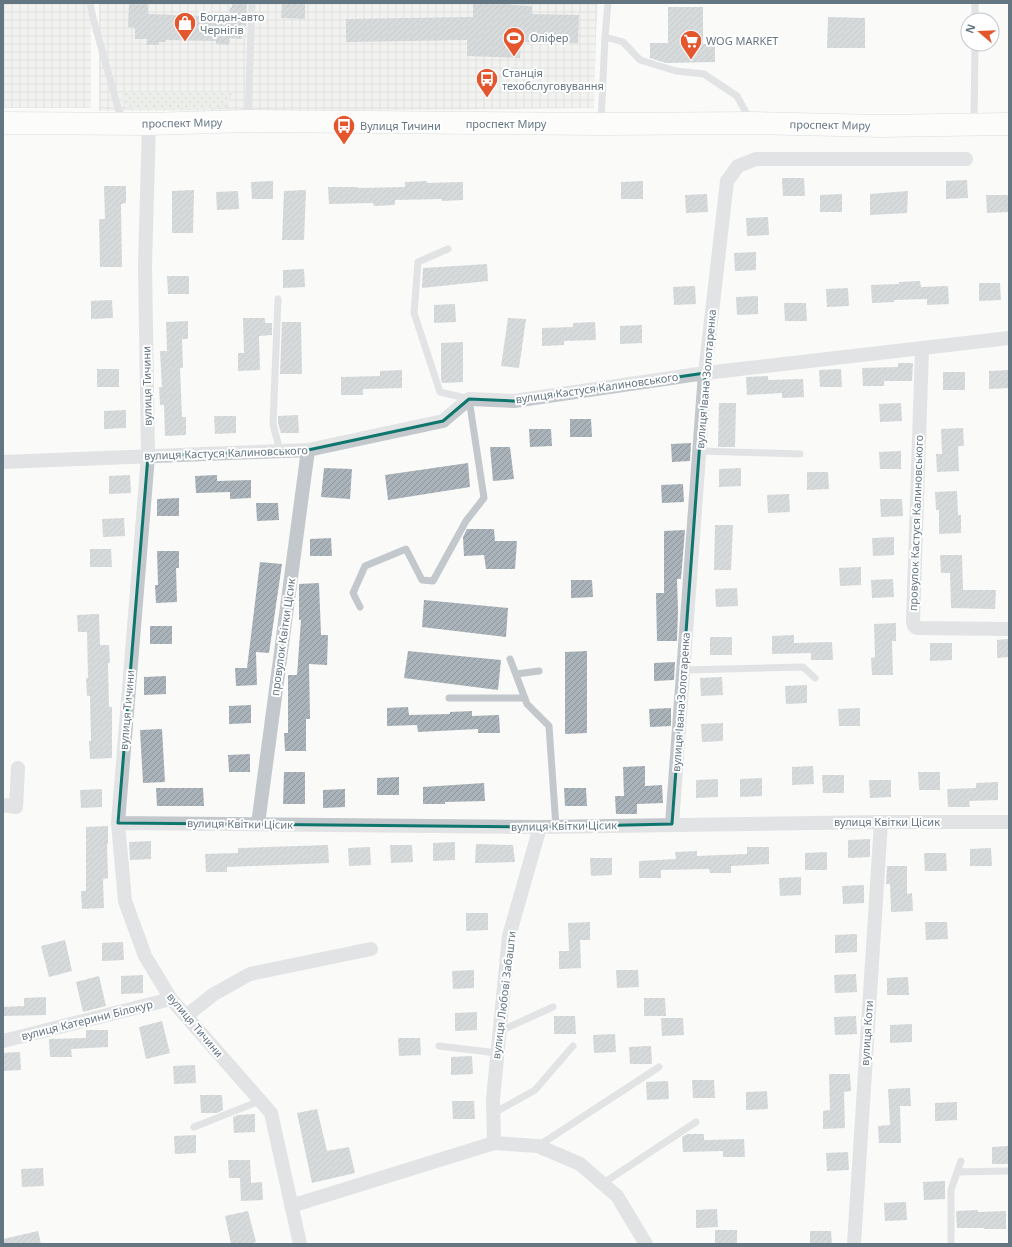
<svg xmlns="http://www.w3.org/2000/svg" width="1012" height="1247" font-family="'Noto Sans',sans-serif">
<defs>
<pattern id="industrial-grid" width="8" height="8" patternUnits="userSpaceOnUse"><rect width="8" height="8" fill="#e8e9e9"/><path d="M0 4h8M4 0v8" fill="none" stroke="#c0c1c2"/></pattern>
<pattern id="grass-dots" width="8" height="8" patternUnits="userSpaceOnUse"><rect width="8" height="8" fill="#dadfd7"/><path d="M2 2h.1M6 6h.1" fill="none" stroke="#b4b9b4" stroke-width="1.8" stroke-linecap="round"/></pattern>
<pattern id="building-hatch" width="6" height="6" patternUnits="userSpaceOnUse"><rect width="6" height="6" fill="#aab3b9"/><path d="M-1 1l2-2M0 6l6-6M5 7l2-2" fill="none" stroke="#8e969c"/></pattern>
</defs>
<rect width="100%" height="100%" fill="#fafaf8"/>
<!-- industrial -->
<path fill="url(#industrial-grid)" d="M3 3H91V108H3Z
M99 3H598L596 33 594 108 441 110 99 111Z"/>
<!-- grass -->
<path fill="url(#grass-dots)" d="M122 92H233L227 107 196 110 133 109 123 101Z"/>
<!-- building -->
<path fill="url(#building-hatch)" d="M129 3H148V14L229 17 230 7 232 8V3H247L246 26 242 25V39L230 38 229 45 216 44V41L166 40V42H159V45H146L147 39H135V28L128 27Z
M282 3H305V19L281 18Z
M473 3H511V5L532 6V14L579 15 578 43 521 42 520 58 467 56V40L346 42V19L473 17Z
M668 7H703V44H715V62L666 63 650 58V43H668Z
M828 17 865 18V48H827Z
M782 178H804L805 196H783Z
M967 180 968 198 946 199V181Z
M273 181V199H252L251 182Z
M427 181V183L463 182V200L442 201V199L395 200V205L374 206 373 203 329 204 328 187H358V188L405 187V182Z
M643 181V199H621V182Z
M104 186H126V203L121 204 122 267H100L99 219H105Z
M194 190 193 233H172V191Z
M306 190 304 240H282L284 191Z
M238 191 239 209 217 210 216 192Z
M908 191 907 213 870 215V194Z
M707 194 708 212 686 213 685 195Z
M842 194V212H820V195Z
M986 195H1008V212L987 213Z
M768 217 769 235 747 236 746 218Z
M756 252V270L735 271 734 253Z
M487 264 488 281 422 288 423 268Z
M304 269 305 287 283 288V270Z
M167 276H189V294H168Z
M920 281 921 287 948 286 949 304 927 305V299L894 300V302L872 303 871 285 899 284V282Z
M979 283H1000L1001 300 979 301Z
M695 286 696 304 674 305 673 287Z
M848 288 849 306 827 307 826 289Z
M758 296V314L737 315 736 297Z
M112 300 113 318 91 319V301Z
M784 303H806L807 321H785Z
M455 304 456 322 434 323V305Z
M243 318H265V323H272V335L259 336 260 370 238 371V353H244Z
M508 318 526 319 519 368 501 366Z
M188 321V339H182L183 368H180L182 417H186V435L165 436 164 405H160L159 387H162L160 351H167L166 322Z
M282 322H301L302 374H280Z
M595 322 596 340 564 341V345L542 346V328L573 327V323Z
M642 325V343L620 344V326Z
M463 342V382L442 383 441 379V343Z
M898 363H913L912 381H884V386H863L862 368 898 367Z
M97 369H119V387H97Z
M841 369 842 387H820L819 370Z
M402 370V388L363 389V395H341V377L380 376V371Z
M1009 370V388L989 389V371Z
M943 372H965V390H943Z
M768 376V380L803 379 804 397 782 398V393L747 395 746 377Z
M719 403H736L735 447H718Z
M901 403 902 421 880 422 879 404Z
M126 410V428L104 429V411Z
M298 415 299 433H281L278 423V416Z
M214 416H236V433L215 434Z
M570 419H591L592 437H570Z
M963 428 964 446H958L959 471 937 472 936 454H942L941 429Z
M529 429H551L552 446 530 447Z
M691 443 690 461 672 462 671 444Z
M490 447H510L514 479 493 481Z
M901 451V469H880L879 452Z
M468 463 470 487 388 500 385 475Z
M324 468 352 469 350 499 321 497Z
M741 468V486L719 487V469Z
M807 472H828L829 489 807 490Z
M130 475 131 493 109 494V476Z
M217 475V481L251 480V498L230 499V492L196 493 195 476Z
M683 484 684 502 662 503 661 485Z
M957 491 958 515H961V533L939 534V510H936L935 492Z
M789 494 790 512 768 513 767 495Z
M179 498V516H157V499Z
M880 499H902L903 516 881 517Z
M256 503H278L279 520 257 521Z
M124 518 125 536 103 537 102 519Z
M715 525H733L731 570H714Z
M467 529H494L495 541H517L515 569H486L484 555 464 556 463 537Z
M685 530 681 579H677L678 610 677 641H657L656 593H664V531Z
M894 537V555L873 556 872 538Z
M331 538 332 556H310V539Z
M90 549H111L112 567H90Z
M157 551H179V568H176L177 602 156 603 155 585H158Z
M940 555H962L963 590H996L995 609 951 608 950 573H941Z
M260 562 282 564 269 653 256 652 257 685 236 686 235 668H247Z
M861 567V585L840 586 839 568Z
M893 579 894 597 872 598 871 580Z
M571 580H592L593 597 571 598Z
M319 583 321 635H328L327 665 309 664 310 719H306V751H285L284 733H288V675H297L301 620H299V584Z
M737 588 738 606 716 607 715 589Z
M424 600 508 608 506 637 422 627Z
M99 614 100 645H109L110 663H108L109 707H112V758L90 759 89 741H91L90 696H87L86 678H88L87 632H78L77 615Z
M896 623V641H892L893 675H872L871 658 875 657 874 624Z
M150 626H172V644H150Z
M794 635V643L832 642 833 660H811V653L772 654V636Z
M710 637H732V655H710Z
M1009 639V657L997 658V640Z
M930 643H952V660L930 661Z
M408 651 501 660 498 690 404 678Z
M587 651V733L565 734V652Z
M675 662 674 680 654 681V663Z
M166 676V694L144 695V677Z
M722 677 723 695 701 696 700 678Z
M807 685V703L786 704 785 686Z
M251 705V723L229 724V706Z
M408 707 409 715 450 714V712L472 711V716L499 715 500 733H478V729L418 732 417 725 387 726V708Z
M671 708V726L650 727 649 709Z
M860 708V726H839L838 709Z
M723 723V741L702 742 701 724Z
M162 729 165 782 143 783 140 730Z
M250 754V772H229L228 755Z
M645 766V786L662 785 663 803 637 804V814H616L615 796H624L623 767Z
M813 766 814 784 792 785V767Z
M284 772H305V804H283Z
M918 772H940V790H919Z
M822 775H844V793H823Z
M399 777V795H377V778Z
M762 778V796L740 797V779Z
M718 779V797L696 798V780Z
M869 780H891V797L870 798Z
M998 782V800L969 801 970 807H948L947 789 976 788V783Z
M484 783 485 801 445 802V804H423V787Z
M156 788H203L204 806H157Z
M564 788H586L587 806H565Z
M102 789V807L81 808 80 790Z
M345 789V807L323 808V790Z
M108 826V844H107L108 878 103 879 104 908 82 909 81 891H86V827Z
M870 839V857L848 858V840Z
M151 841V859L130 860 129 842Z
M455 842V860L433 861V843Z
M476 844 513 845 515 862 475 863Z
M328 845 329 863 227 867V872H206L205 854 238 853V848Z
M390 845H412L413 862 391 863Z
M370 847 371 865 349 866 348 848Z
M747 847H769V864L731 866V873H710L709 869 661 870V878H639V861L676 859 675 852 697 851V856L747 854Z
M991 848 992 866H970V849Z
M827 852V870H805V853Z
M924 853H946L947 871H925Z
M590 858H612V875L591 876Z
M887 866H907V894L912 893 913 911 891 912 890 884H886Z
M801 877V895L780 896 779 878Z
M864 885V903L843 904 842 886Z
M466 913H488V930L466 931Z
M590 922V940H580L581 968 559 969V951H569L568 923Z
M925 922H947L948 939 926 940Z
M857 934V952L835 953V935Z
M65 940 72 971 49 977 41 946Z
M123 942 124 960 102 961V943Z
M474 970V988L453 989 452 971Z
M616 970H638L639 987 617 988Z
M856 974 857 992 835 993 834 975Z
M143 975V993L121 994V976Z
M99 976 106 1006 83 1012 76 982Z
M908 977 909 995H887V978Z
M46 997V1015L3 1016V1007L24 1006V998Z
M644 998H665L666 1016H644Z
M477 1012V1030L455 1031V1013Z
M554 1016H575L576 1034H554Z
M856 1016 857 1034 835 1035 834 1017Z
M661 1018H683L684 1035 662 1036Z
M162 1021 170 1053 146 1059 139 1027Z
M912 1024V1042L890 1043V1025Z
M86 1030H108V1047L71 1049 72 1057H50L49 1039 86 1038Z
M615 1034 616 1052 594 1053 593 1035Z
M398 1038H420L421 1055 399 1056Z
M651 1046 652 1064H630L629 1047Z
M20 1052 21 1070 3 1071V1053Z
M472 1056 473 1074 451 1075V1057Z
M195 1065 196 1083 174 1084 173 1066Z
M829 1074H850L851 1091 844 1092 845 1128 823 1129V1111L830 1110Z
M692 1080H714L715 1098H693Z
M668 1081 669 1099 647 1100 646 1082Z
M910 1088 911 1106H900L901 1143H879L878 1126 890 1125 888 1089Z
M767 1091 768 1109 746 1110V1092Z
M200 1095H222L223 1110 217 1113H201Z
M452 1101H474L475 1119H453Z
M957 1102V1120L935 1121V1103Z
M317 1109 327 1151 349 1147 355 1173 312 1183 297 1113Z
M255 1114V1132L234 1133 233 1117 238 1115Z
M687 1134H704V1140L744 1139 745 1157H723V1151L683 1152 682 1137Z
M196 1135V1153L175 1154 174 1136Z
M1009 1146V1164H992V1147Z
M848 1152 849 1170 827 1171 826 1153Z
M228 1160H250L251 1183 262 1182 263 1200 241 1201 240 1178H229Z
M43 1168 44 1186 22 1187 21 1169Z
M945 1181V1199L924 1200 923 1182Z
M906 1202 907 1220 885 1221 884 1203Z
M717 1209 718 1227 696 1228V1210Z
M978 1210V1212L1006 1211V1229H984V1228H957L956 1211Z
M248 1211 256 1242 249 1244H231L225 1216Z
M715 1230H737V1244H715Z
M38 1231 41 1244H3V1239Z
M810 1231H831L832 1244H810Z"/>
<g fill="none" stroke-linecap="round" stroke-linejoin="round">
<!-- primary casing -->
<g stroke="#b5babe" stroke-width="23">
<path id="primary" d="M3 123 149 124 248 121 601 124 752 123 880 126 1009 124"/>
</g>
<!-- service -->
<path stroke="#c3c8cc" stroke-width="7" d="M90 3 93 18 122 122
M975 20V3
M605 37 623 42 640 60 676 71 704 74 737 96 750 120
M248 119 252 3
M974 121 975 44
M601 122 605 37 608 3
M278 299 273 424 280 451
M700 451 800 454
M360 607 353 593 365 566 406 549 422 580 433 581 466 521 484 498 469 399 440 392 414 313 418 262 448 249
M510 659 527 704 549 726 556 827
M683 670 803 667 815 678
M516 674 539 671
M449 698H525
M500 1031 553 1007
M439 1046 497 1053
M494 1113 535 1090 573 1046
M194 1127 260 1101
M538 1146 659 1067
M957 1172 1008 1171
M602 1184 696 1122
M951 1244V1190L961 1161"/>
<!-- minor -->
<path stroke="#c3c8cc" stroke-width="14" d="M149 124 145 265 148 456 118 823 125 901 145 956 171 999 271 1113 300 1244
M922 349 913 622 914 626 917 628 1009 629
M3 462 308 450 443 421 469 399 514 401 705 373 1009 338
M3 805 16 807 18 768
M118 823 540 827 881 822H1009
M258 824 308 450
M672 824 705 373 727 181 738 166 756 159H966
M186 1016 214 994 250 974 371 949
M3 1041 171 999
M494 1143 538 1146 580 1164 617 1196 646 1244
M291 1206 494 1143 493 1099 509 936 540 827
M854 1244 881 822"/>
<!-- primary -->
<use href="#primary" stroke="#fff" stroke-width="22"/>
</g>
<!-- marked area -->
<path d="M0 0H1012V1247H0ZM705 373 672 824 540 827 118 823 148 456 308 450 443 421 469 399 514 401Z" fill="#fafaf8" fill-opacity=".55" fill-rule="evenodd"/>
<path fill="none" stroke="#0f766e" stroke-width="3" stroke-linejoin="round" d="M705 373 672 824 540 827 118 823 148 456 308 450 443 421 469 399 514 401Z"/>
<!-- icons -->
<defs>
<g id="shop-pin" transform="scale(1.15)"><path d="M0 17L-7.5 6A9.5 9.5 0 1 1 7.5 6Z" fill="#e4572e" stroke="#fff"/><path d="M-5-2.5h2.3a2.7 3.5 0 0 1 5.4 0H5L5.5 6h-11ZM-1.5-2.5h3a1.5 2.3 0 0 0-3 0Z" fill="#fff"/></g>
<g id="stadium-pin" transform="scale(1.15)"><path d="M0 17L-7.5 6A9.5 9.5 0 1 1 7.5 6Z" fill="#e4572e" stroke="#fff"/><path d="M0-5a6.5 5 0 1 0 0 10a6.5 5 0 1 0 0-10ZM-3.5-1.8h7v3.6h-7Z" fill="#fff"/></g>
<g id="supermarket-pin" transform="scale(1.15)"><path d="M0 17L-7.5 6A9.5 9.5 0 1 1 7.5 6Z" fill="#e4572e" stroke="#fff"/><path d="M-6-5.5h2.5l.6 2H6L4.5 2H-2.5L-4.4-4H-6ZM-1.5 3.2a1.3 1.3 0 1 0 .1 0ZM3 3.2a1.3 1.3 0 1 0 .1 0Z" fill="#fff"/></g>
<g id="bus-pin" transform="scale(1.15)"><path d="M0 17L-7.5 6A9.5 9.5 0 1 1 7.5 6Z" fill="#e4572e" stroke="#fff"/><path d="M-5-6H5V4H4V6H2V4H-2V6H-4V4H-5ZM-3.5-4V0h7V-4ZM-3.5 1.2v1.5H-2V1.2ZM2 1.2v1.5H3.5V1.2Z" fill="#fff"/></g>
</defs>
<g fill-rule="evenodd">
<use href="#shop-pin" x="185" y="23"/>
<use href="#stadium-pin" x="514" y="38"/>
<use href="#supermarket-pin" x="691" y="41"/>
<use href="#bus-pin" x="487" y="79"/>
<use href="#bus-pin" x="344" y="126"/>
</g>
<g text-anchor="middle" stroke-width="4" stroke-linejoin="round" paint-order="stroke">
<!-- poi labels -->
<g font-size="11" fill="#657683" stroke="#fff" text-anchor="start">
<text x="200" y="21">Богдан-авто<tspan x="200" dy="13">Чернігів</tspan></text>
<text x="530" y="42">Оліфер</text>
<text x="706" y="45">WOG MARKET</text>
<text x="502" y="77">Станція<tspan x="502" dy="13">техобслуговування</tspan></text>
<text x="360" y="130">Вулиця Тичини</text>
</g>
<!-- street labels -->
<g font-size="11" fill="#657683" stroke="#fff">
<text transform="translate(182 123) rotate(-1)" y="4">проспект Миру</text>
<text x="506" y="128">проспект Миру</text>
<text transform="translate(830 125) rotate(1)" y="4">проспект Миру</text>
<text transform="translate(706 379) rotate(-85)" y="4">вулиця Івана Золотаренка</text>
<text transform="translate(147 386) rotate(-91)" y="4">вулиця Тичини</text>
<text transform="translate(597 388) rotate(-8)" y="4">вулиця Кастуся Калиновського</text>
<text transform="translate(226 453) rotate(-2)" y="4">вулиця Кастуся Калиновського</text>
<text transform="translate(916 523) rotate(-88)" y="4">провулок Кастуся Калиновського</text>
<text transform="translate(283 637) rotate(-82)" y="4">провулок Квітки Цісик</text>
<text transform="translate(681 702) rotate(-86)" y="4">вулиця Івана Золотаренка</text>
<text transform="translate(127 710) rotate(-85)" y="4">вулиця Тичини</text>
<text x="887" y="826">вулиця Квітки Цісик</text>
<text transform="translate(240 824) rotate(1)" y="4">вулиця Квітки Цісик</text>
<text transform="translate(564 826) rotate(-1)" y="4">вулиця Квітки Цісик</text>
<text transform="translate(504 995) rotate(-83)" y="4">вулиця Любові Забашти</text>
<text transform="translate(87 1020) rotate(-14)" y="4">вулиця Катерини Білокур</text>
<text transform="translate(195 1025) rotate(50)" y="4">вулиця Тичини</text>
<text transform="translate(867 1033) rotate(-86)" y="4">вулиця Коти</text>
</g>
</g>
<!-- border -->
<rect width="1012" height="1247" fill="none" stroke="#657683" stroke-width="8"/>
<!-- north arrow -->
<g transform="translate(980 32) rotate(289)"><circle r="19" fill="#ffffff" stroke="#c1c8cd"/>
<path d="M0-3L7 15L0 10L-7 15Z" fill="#e4572e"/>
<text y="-6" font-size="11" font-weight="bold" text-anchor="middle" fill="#657683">N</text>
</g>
</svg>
